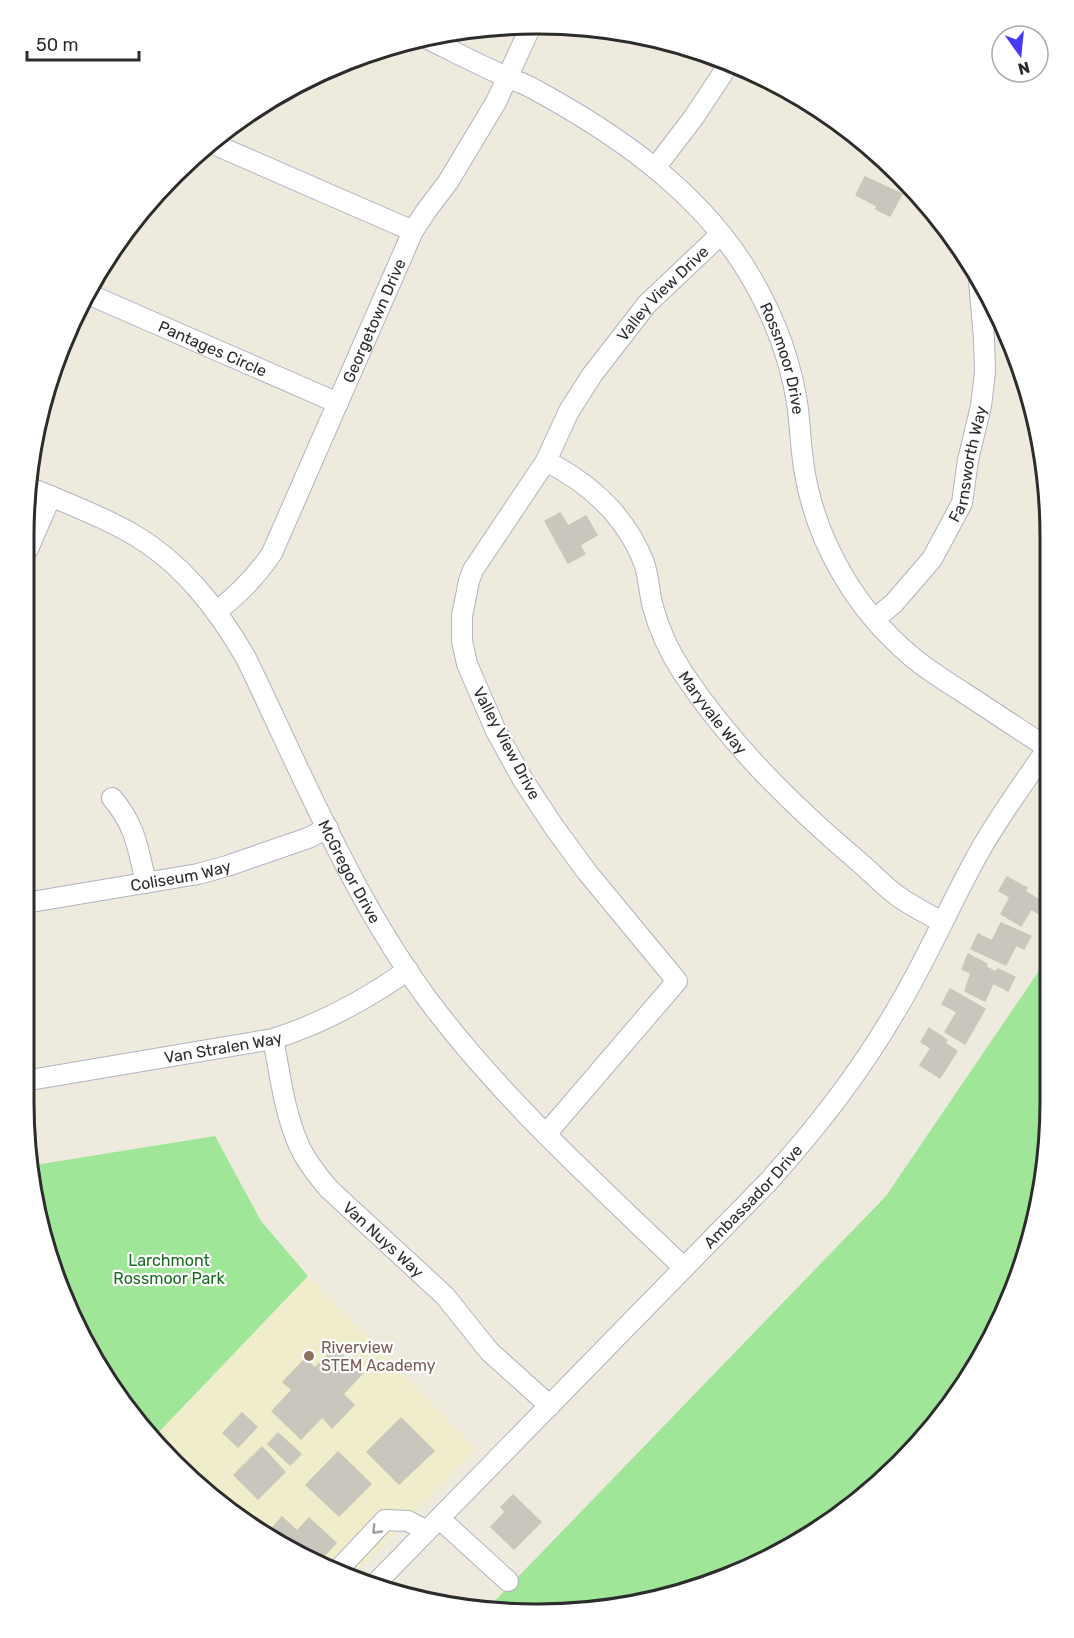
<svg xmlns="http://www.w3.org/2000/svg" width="1074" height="1638" font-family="Rubik,sans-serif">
<rect width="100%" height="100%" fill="#eeebde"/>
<!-- education -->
<path fill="#f0edcd" d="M308 1276 476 1449 352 1578 341 1575 224 1508 156 1435Z"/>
<!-- green -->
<path fill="#9fe699" d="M1047 959 1046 1168 997 1328 922 1439 794 1545 669 1597 504 1613 487 1609 886 1196Z
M215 1136 261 1221 308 1276 156 1435 111 1386 51 1266 35 1165Z"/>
<!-- building -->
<path fill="#c9c7bd" stroke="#c9c8b7" stroke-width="1.5" d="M865 177 902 194 890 216 876 209 877 206 856 195Z
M560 513 568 526 586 516 597 535 580 545 585 554 568 563 545 521Z
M1007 877 1027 888 1025 891 1045 904 1039 914 1031 909 1021 926 1001 914 1010 897 999 891Z
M1001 923 1031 936 1024 949 1016 945 1006 965 971 949 978 934 992 941Z
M968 954 987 964 986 967 996 972 998 969 1015 977 1008 991 993 983 985 1001 965 991 971 973 962 969Z
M950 989 985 1009 965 1044 945 1032 957 1012 942 1004Z
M929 1028 947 1040 945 1043 957 1051 940 1078 920 1065 931 1048 921 1042Z
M335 1348 362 1374 343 1394 354 1405 332 1428 322 1417 301 1439 272 1411 292 1390 283 1382 305 1359 315 1368Z
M242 1413 257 1427 238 1447 223 1433Z
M401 1418 434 1451 399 1484 367 1452Z
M278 1433 301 1454 290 1465 268 1444Z
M262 1447 285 1472 258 1499 234 1475Z
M338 1452 371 1484 339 1516 306 1485Z
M513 1495 541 1522 514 1549 491 1527 505 1512 501 1507Z
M282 1517 297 1531 309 1518 336 1543 318 1562 268 1533Z"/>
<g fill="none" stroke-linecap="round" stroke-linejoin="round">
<!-- minor casing -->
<g stroke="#b2b2c0" stroke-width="22">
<g id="minor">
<path id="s1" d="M426 38C453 51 479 65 507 77 514 81 523 83 530 87 612 131 696 188 746 269 772 311 791 359 798 409 800 428 801 449 804 468 815 540 855 609 911 656 927 670 946 681 964 693 992 711 1020 730 1048 748"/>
<path d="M211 143 413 231"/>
<path d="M655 168 694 117 729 64"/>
<path id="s2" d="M88 294 338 403"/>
<path id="s3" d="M546 461C589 483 626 516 644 563 649 577 649 593 653 607 659 630 670 653 683 673 732 746 792 805 858 861 872 873 885 887 899 897 913 907 928 914 942 922"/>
<path id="s4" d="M28 487C62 501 97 514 129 532 181 561 217 608 246 658 304 778 356 907 438 1013 510 1106 599 1186 684 1268"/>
<path d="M28 549 51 496"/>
<path id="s5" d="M217 611C239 594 256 577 272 553L413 231 426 211 448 182 496 102 531 26"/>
<path id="s6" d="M875 619 894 603 932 559 962 503 968 460 981 406 985 372 984 339 979 280"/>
<path d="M112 798C136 826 138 849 146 883"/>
<path id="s7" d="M25 903 198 874 227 866 308 838 328 828"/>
<path id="s8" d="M273 1039C280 1073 284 1111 298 1143 305 1160 317 1175 329 1189L445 1296 489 1351 550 1406"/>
<path id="s9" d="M24 1081 273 1039C321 1024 367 999 408 970"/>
<path id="s10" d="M546 1134 677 981 587 872 554 827 523 780 496 731 467 664 462 641V616L469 581 473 570 546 461 569 411 592 375 647 304 720 235"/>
<path d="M440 1519 508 1581"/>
<path d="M336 1572 385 1520 408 1521 427 1531"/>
<path id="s11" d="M376 1583 767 1183C815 1130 859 1074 895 1012 926 961 949 906 978 854 998 818 1024 782 1048 748"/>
</g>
</g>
<!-- minor -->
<use href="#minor" stroke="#fff" stroke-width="20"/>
</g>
<!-- one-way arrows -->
<defs><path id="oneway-chevron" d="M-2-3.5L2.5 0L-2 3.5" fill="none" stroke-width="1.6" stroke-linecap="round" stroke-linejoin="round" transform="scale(1.5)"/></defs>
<use stroke="#a0a0a0" href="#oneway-chevron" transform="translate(376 1530) rotate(134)"/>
<!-- markers -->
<circle fill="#8d6e63" stroke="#fff" stroke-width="2" cx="309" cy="1356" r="6"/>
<g text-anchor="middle" stroke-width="4.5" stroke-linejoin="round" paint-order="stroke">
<!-- street labels -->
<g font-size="16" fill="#2c2c2c" stroke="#fff">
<text dy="6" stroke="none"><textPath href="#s10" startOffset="1017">Valley View Drive</textPath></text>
<text dy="6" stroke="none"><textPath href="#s5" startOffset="334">Georgetown Drive</textPath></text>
<text dy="6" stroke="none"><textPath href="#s2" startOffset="136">Pantages Circle</textPath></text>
<text dy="6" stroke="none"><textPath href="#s1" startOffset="498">Rossmoor Drive</textPath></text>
<text dy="6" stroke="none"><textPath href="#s6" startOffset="186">Farnsworth Way</textPath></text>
<text dy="6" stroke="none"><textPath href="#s3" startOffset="312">Maryvale Way</textPath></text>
<text transform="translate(507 743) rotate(62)" y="6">Valley View Drive</text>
<text dy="6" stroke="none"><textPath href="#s4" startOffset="522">McGregor Drive</textPath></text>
<text dy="6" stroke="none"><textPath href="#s7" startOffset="158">Coliseum Way</textPath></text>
<text dy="6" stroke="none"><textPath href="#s9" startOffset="202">Van Stralen Way</textPath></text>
<text dy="6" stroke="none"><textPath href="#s11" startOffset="540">Ambassador Drive</textPath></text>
<text dy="6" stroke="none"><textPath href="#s8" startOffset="237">Van Nuys Way</textPath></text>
</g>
<!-- park labels -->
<g font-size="16" fill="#186c1d" stroke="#fff">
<text x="169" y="1266">Larchmont<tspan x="169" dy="18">Rossmoor Park</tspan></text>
</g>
<!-- education labels -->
<g font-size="16" fill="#785e54" stroke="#fff" text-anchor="start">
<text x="321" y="1353">Riverview<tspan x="321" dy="18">STEM Academy</tspan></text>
</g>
</g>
<!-- crop -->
<path d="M0 0H1074V1638H0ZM536 34H538A502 502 0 0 1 1040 536V1102A502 502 0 0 1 538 1604H536A502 502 0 0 1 34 1102V536A502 502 0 0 1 536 34Z" fill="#fff" fill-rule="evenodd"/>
<path fill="none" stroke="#2c2c2c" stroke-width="3" d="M536 34H538A502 502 0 0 1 1040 536V1102A502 502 0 0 1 538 1604H536A502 502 0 0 1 34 1102V536A502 502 0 0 1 536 34Z"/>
<!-- north arrow -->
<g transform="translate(1020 54) rotate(165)"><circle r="28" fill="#ffffff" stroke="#ababab" stroke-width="1.5"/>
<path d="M0-4.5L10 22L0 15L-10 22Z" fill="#4839ff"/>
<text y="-9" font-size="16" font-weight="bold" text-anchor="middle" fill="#2c2c2c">N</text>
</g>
<!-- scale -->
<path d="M27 51v9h112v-9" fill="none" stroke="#2c2c2c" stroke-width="3"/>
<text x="36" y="51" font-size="18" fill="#2c2c2c" stroke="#ffffff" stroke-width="4.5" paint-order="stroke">50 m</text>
</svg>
